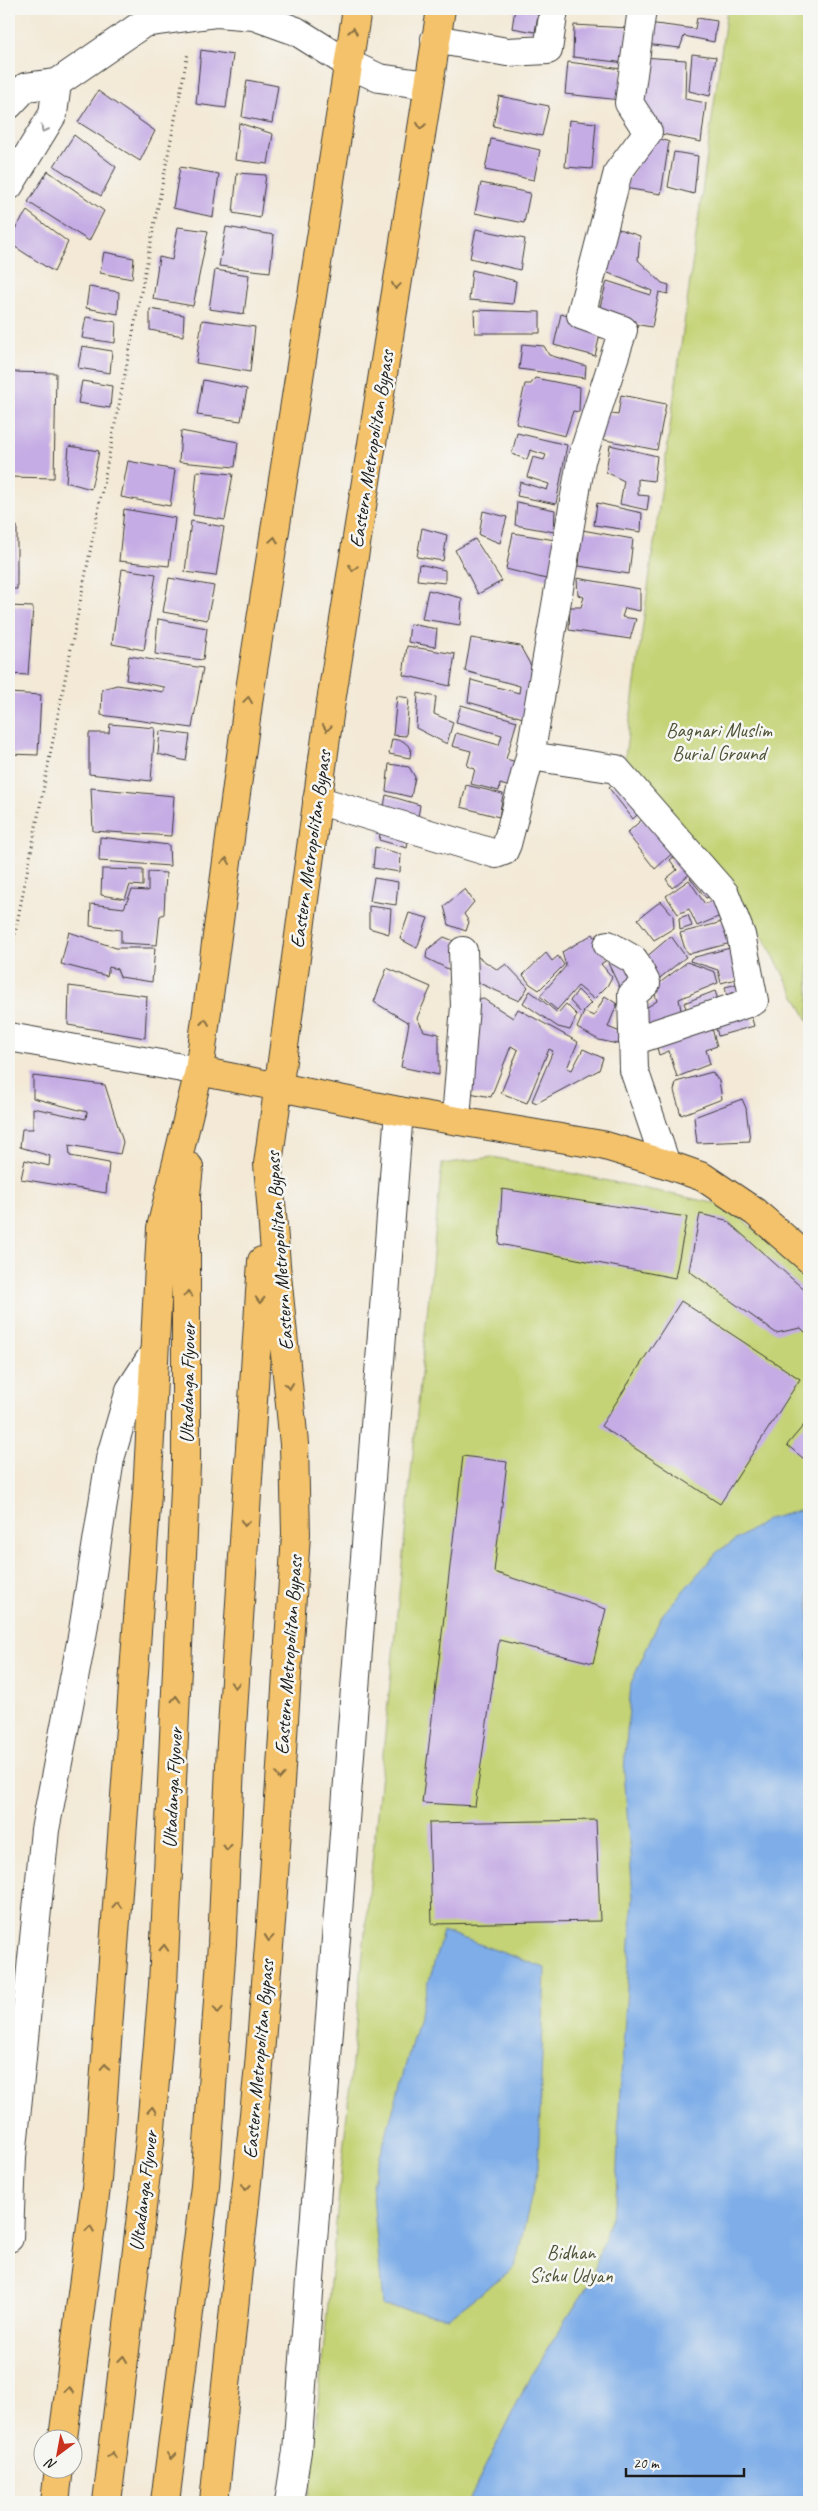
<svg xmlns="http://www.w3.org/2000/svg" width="818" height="2511" font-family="Caveat,sans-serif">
<rect width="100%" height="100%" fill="#f6f6f2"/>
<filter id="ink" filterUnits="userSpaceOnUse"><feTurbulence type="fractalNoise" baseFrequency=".02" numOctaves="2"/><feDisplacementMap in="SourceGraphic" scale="10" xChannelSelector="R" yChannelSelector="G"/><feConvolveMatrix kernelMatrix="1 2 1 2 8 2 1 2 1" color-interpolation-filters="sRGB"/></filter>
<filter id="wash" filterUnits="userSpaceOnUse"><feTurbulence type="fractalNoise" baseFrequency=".0096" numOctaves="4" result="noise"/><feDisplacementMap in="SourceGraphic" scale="20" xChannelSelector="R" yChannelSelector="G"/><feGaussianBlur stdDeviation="1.12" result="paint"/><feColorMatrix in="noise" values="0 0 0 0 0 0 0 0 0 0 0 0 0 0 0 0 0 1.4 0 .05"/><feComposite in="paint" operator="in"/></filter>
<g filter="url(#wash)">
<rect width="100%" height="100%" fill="#f3e9d6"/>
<!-- green -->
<path fill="#c4d375" stroke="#707848" d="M727 9H809V1022L755 922 623 771Z
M493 1157 728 1206 809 1280V2502H308L442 1164Z"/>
<!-- water -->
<path fill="#7eade8" stroke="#4d6482" d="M809 1508V2502H468L531 2375 591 2281 616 2200 619 2106 633 1898 624 1770 631 1683 662 1615 717 1552 768 1519Z
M443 1931 545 1968 538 2168 515 2267 449 2317 383 2306 372 2185Z"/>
<g id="blocks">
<!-- building -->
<path fill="#c5ace4" d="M515 9H539L535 32 512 28Z
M697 18 717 21 714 42 684 36 680 48 645 44 648 23 695 29Z
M574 25 628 28 626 63 573 57Z
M201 50 233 55 226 108 196 104Z
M692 54 716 57 710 96 689 91Z
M642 57 686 60 685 99 706 103 701 142 662 134 636 100Z
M568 62 622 69 620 100 565 94Z
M247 80 278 86 272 123 242 117Z
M98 91 155 131 140 161 78 122Z
M499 96 549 106 542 136 493 126Z
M569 120 596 123 592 169 565 167Z
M239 123 273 134 268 164 235 160Z
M74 135 116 167 101 196 54 166Z
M653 136 669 142 661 194 624 188Z
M491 139 540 150 534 180 485 170Z
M674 152 698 156 694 194 668 187Z
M180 167 219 174 213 217 173 208Z
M48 171 104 211 89 241 28 202Z
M237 173 266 175 260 218 233 213Z
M481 183 530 193 524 223 475 213Z
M27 211 68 242 54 272 9 243V238Z
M610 226 640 236 638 260 662 283 669 285 668 294 659 292 652 327 597 318 607 281 651 295 652 291 601 270Z
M178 227 208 231 193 306 153 299 159 257 172 260Z
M226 227 274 235 270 272 219 266Z
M476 229 525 239 520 270 470 258Z
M104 252 134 258 132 279 100 273Z
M215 270 249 275 244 314 209 309Z
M472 270 516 281 513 304 469 300Z
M89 287 119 292 118 314 86 308Z
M150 309 184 315 183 336 150 330Z
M474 310 540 312V333H475Z
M561 314 602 326 595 356 554 345Z
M86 317 116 322 115 343 82 338Z
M202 320 255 327 250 372 196 363Z
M522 344 544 346 549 355 586 366 585 378 519 369Z
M82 346 112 351 110 373 78 368Z
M9 372 56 373 54 478 9 477Z
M535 378 580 387 579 412 573 411 565 436 516 424 525 384H531Z
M203 380 247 389 241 421 197 415Z
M82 381 112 386 110 408 78 403Z
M621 395 666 404 657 450 595 438 600 412 618 415Z
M181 431 238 442 235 467 179 462Z
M517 433 567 445 556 504 517 496 520 482 547 490 549 484 527 477 533 457 544 460 546 455 530 450 527 460 512 454Z
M610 445 657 456 654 481 638 479V495L649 496 647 510 620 504 624 481 606 472Z
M69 446 99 451 91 489 66 482Z
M128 461 175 470 170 506 121 497Z
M197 471 233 474 225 520 193 515Z
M517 502 555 510 554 532 515 525Z
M597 503 642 513 641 532 594 525Z
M124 509 175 518 169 566 119 561Z
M483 511 507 517 500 543 479 535Z
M191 521 224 527 216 576 185 572Z
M9 526H17V589H9Z
M422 528 447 535 443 561 417 557Z
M582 530 633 539 629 574 579 566Z
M513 533 555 540 550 580 506 569Z
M475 539 502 581 478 594 455 550Z
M419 564 445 570V583L417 580Z
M122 569 156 574 144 650 112 644Z
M169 578 214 586 207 620 163 612Z
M577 578 640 589V611L625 608 622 617 636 619 630 639 569 630 570 607H581L584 597 578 595Z
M428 590 462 598 460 625 422 619Z
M9 606 33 607 28 675 9 674Z
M158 619 207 628 203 660 155 654Z
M410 624 437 629 435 647 408 642Z
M471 638 520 646 535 673 523 718 468 702 471 680 519 693 520 686 465 671Z
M407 646 455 654 450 686 403 675Z
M129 656 203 668 192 728 101 715 102 689 117 685 164 692V687L126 680Z
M9 693 41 695 38 755 9 754Z
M418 693 436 697 434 714 453 722 447 744 416 728Z
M397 696 409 698 406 736 393 735Z
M461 705 517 721 506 759 524 764 517 789 500 784 499 791 471 784 475 769 467 766 471 751 452 746 456 733 499 745 502 735 456 722Z
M110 724 155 728 151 781 89 774V733H109Z
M160 731 190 735 186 761 158 754Z
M392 739 403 741 411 748 410 758 389 754Z
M389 764 409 767 415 777 411 797 386 791Z
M620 780 644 808 633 819 609 788Z
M466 785 503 794 499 817 461 807Z
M91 788 174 796 171 836 93 831Z
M386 795 420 805 417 823 383 813Z
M647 815 677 849 655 869 627 833Z
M381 828 409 836 407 848 379 840Z
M100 837 169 845 170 866 99 861Z
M375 847 401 854 400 872 373 868Z
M682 850 696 869 672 888 666 879 677 870 670 860Z
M102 869 143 870V886L130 885 125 899 101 895Z
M699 871 712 896 706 898 690 878Z
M148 872 166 873 164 914 160 916 157 945 121 943V930L90 926 91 904 124 908 132 890 148 891Z
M374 878 398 882 396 905 370 901Z
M689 880 705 904 720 897 725 914 697 926 689 909 678 914 666 896Z
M465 889 474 902 464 914 469 922 466 931 449 925 444 906Z
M661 901 673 915 674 928 654 940 638 919Z
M369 906 391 909 389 934 369 928Z
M409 913 428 918 417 948 400 939Z
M688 915 692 926 680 930 679 918Z
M730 920 735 942 689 954 685 949 680 933Z
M69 932 116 948H155L152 982 120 977 117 969 109 967 107 976 61 964Z
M593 934 608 959 601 964 612 977 607 986 594 999 578 986 557 1010 540 996 566 966 562 952Z
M671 936 686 957 651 985 638 964Z
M444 937 459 943 456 973 426 958 427 950Z
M738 946 744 977 721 983 718 970 690 961 691 958Z
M546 953 552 961 558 956 564 965 539 990 530 984 523 975Z
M478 957 498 970 506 964 528 987 519 1001 468 978 472 960Z
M620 958 640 981 620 988 608 963Z
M687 962 715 972 718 983 679 999 682 1016 649 1031 641 1011 657 1001 653 988Z
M387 968 431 987 417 1018 424 1031 439 1034V1075L401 1067 409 1023 374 1002Z
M746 982 729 1005 725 987Z
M69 986 147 996 145 1038 68 1025Z
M578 990 591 1003 581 1013 570 1001Z
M530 991 558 1013 566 1004 577 1015 570 1030 558 1027 523 1003Z
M715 991 720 1005 690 1018 684 1003Z
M605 996 617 1004 608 1027 625 1034 622 1045 599 1040 577 1028 584 1012 594 1016Z
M482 998 513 1018 518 1009 578 1042 567 1068 572 1070 583 1049 603 1058 599 1070 537 1103 532 1101 553 1051 549 1049 527 1103 501 1093 518 1050 511 1046 491 1097 464 1092 474 1002Z
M748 1005 754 1026 718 1036 714 1018Z
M711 1025 717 1046 706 1050 710 1064 677 1077 669 1051 659 1055 654 1036Z
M712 1072 719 1081 722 1099 681 1115 674 1091 676 1082Z
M33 1076 105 1085 123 1142 120 1154 69 1145 70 1156 109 1163 106 1193 21 1179 25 1160 49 1166 50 1156 20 1147 22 1129H33V1108L86 1119 87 1112 33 1098Z
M742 1099 746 1108 750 1141 697 1143 694 1117Z
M502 1189 687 1217 675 1278 499 1244Z
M700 1214 726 1220 809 1294V1336L801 1328 776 1333 689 1271Z
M681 1301 800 1379 720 1504 601 1426Z
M809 1419V1463L787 1445Z
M463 1456 507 1462 494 1572 606 1609 593 1663 499 1640 475 1806 422 1803Z
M596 1820 600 1921 432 1924 429 1823Z"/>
</g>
</g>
<g filter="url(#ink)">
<use href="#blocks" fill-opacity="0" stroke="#3c3b38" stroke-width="1"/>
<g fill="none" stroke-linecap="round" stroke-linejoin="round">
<!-- minor casing -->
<g stroke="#3c3b38" stroke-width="30">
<path id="minor" d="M435 39 507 52 548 50 554 9
M9 105 26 87 57 83 144 23 217 13 254 16 296 31 347 63 379 78 427 85
M9 186 53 114 57 83
M530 756 616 769 725 894 741 935 754 1001 633 1041
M317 800 496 854 504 851 507 844 530 756 581 461 623 330 581 315 618 172 648 132 629 103 642 9
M608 945 634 960 646 983 632 995 634 1070 666 1164
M9 1037 199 1071
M456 1119 465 1006 463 951
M9 2238 12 2157 45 1830 82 1637 110 1459 130 1390 154 1353
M289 2502 297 2451 399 1111"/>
</g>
<!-- major casing -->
<g stroke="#3c3b38" stroke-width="30">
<path id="major" d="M199 1071 399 1111 602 1145 666 1164 703 1177 755 1212 809 1259
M63 2438 97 2180 147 1494 161 1228 199 1071 249 696 357 9
M55 2502 59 2468
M107 2502 150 2140 163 1985 186 1465V1195L189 1167
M165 2502 205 2186 222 1944 231 1743 262 1261
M214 2502 259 2066 271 1922 296 1534 294 1444 276 1265 268 1164 330 708 441 9"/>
</g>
<!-- path -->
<path stroke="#3c3b38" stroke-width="3" stroke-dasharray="1 4" stroke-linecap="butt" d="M9 964 188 53"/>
<!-- minor -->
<use href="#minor" stroke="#fff" stroke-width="28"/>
<!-- major -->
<use href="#major" stroke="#f3c26a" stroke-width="28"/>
</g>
<!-- one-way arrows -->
<defs><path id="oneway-chevron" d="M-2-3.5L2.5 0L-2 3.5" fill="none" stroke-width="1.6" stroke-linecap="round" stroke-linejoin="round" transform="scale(1.25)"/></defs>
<g stroke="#886f43">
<use href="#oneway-chevron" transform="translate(353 31) rotate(-80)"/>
<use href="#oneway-chevron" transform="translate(421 126) rotate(99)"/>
<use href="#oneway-chevron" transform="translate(396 286) rotate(98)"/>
<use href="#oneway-chevron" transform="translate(274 540) rotate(-81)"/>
<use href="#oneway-chevron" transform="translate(353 568) rotate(99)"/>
<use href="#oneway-chevron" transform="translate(248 700) rotate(-82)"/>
<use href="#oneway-chevron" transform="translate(327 728) rotate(98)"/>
<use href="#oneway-chevron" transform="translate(226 861) rotate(-82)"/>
<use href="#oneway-chevron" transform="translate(205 1022) rotate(-84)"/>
<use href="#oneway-chevron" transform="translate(188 1294) rotate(-90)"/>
<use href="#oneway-chevron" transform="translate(260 1300) rotate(93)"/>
<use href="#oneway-chevron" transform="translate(289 1386) rotate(84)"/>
<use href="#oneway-chevron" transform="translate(245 1523) rotate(95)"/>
<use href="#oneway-chevron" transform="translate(235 1685) rotate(94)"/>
<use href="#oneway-chevron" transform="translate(176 1699) rotate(-87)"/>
<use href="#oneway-chevron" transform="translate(280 1776) rotate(94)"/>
<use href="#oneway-chevron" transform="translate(227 1847) rotate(93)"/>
<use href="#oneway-chevron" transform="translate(117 1905) rotate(-86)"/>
<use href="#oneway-chevron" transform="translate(269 1938) rotate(95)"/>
<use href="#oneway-chevron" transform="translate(164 1948) rotate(-87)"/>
<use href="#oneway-chevron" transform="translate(218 2010) rotate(94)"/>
<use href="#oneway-chevron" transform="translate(105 2067) rotate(-86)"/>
<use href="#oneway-chevron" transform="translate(152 2110) rotate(-85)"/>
<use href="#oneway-chevron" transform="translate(246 2187) rotate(96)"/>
<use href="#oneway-chevron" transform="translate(90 2229) rotate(-83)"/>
<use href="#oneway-chevron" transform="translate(123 2359) rotate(-84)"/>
<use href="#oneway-chevron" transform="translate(69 2390) rotate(-83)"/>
<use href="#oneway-chevron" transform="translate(112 2455) rotate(-83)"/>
<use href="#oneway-chevron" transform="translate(171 2456) rotate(97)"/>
</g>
<use stroke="#999" href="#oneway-chevron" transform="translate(44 129) rotate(122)"/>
</g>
<g text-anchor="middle" stroke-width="5" stroke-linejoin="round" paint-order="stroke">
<!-- street labels -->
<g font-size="20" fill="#1c1c1c" stroke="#f6f6f2">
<text transform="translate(371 449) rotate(-81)" y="7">Eastern Metropolitan Bypass</text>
<text transform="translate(310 849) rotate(-82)" y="7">Eastern Metropolitan Bypass</text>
<text transform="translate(279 1251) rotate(-94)" y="7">Eastern Metropolitan Bypass</text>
<text transform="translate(187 1383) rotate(-89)" y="7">Ultadanga Flyover</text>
<text transform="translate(288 1655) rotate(-86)" y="7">Eastern Metropolitan Bypass</text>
<text transform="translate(172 1788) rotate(-87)" y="7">Ultadanga Flyover</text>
<text transform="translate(258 2059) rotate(-85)" y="7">Eastern Metropolitan Bypass</text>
<text transform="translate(143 2191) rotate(-83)" y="7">Ultadanga Flyover</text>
</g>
<!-- park labels -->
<g font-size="20" fill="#4e5337" stroke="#f6f6f2">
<text x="719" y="737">Bagnari Muslim<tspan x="719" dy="23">Burial Ground</tspan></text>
<text x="571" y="2259">Bidhan<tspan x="571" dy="23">Sishu Udyan</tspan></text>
</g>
</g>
<!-- margin -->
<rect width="818" height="2511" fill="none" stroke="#f6f6f2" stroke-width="30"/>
<!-- north arrow -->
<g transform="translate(58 2454) rotate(212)"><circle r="24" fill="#f6f6f2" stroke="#9f9f9c"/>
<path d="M0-4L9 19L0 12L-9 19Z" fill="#c8321e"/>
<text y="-8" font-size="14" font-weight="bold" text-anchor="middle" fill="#1c1c1c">N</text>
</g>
<!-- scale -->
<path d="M626 2468v8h118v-8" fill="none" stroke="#1c1c1c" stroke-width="2.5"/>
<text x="633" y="2468" font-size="15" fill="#1c1c1c" stroke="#f6f6f2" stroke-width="4" paint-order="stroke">20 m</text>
</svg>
